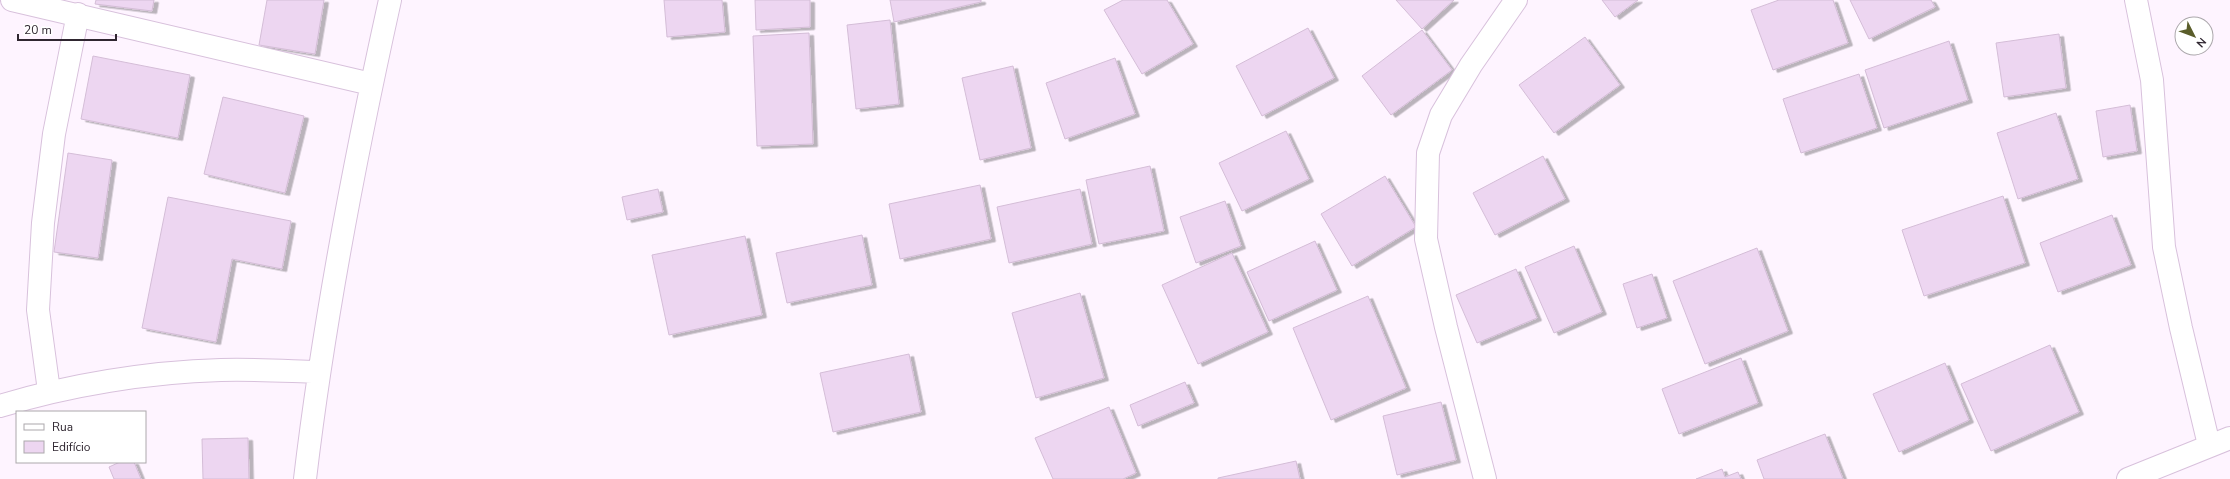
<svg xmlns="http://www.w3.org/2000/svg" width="2230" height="479" font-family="'Nunito Sans',sans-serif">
<defs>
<filter id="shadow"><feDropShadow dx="4.5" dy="2.5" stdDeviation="0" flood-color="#0004"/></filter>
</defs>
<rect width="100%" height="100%" fill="#fef4ff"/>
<!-- building -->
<path fill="#edd6f1" stroke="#d4bdd7" filter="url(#shadow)" d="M96 0H154L152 11 95 4Z
M267 0H324L315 54 259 45Z
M664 0H722L725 32 667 37Z
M755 0H810V27L756 30Z
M890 0H981V2L894 22Z
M1123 0H1167L1193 44 1142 74 1104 10Z
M1396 0H1454L1422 29Z
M1602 0H1638L1615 17Z
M1779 0H1833L1848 43 1773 70 1751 10Z
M1850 0H1931L1935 7 1869 39Z
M890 20 899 104 856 109 847 25Z
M1308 28 1334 78 1262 116 1236 66Z
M1422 30 1452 70 1391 115 1362 76Z
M809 33 813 144 757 146 753 36Z
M2059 34 2066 88 2004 97 1996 43Z
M1585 37 1620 85 1554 133 1519 85Z
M1949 41 1968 100 1884 128 1865 70Z
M93 56 190 75 178 138 81 119Z
M1115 58 1135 114 1065 139 1046 83Z
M1013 66 1031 148 980 160 962 78Z
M1859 74 1877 128 1801 153 1783 99Z
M223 97 304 116 285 193 204 174Z
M2130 105 2137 151 2103 157 2096 111Z
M2056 113 2078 179 2018 199 1997 133Z
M1286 131 1309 179 1242 211 1219 163Z
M68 153 112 160 98 258 54 252Z
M1543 156 1565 199 1495 235 1473 193Z
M1150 166 1164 231 1099 244 1086 180Z
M1385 176 1416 227 1352 266 1321 214Z
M980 185 991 239 900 259 889 204Z
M658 189 663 212 627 220 622 197Z
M1080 189 1092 244 1009 263 997 207Z
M2003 196 2025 263 1924 296 1902 230Z
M168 197 291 221 282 269 232 259 216 342 142 328Z
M1225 201 1241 246 1196 263 1180 217Z
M2112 215 2131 265 2058 292 2040 243Z
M862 235 872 285 787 303 776 253Z
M745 236 762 315 669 335 652 255Z
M1315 241 1337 290 1269 321 1247 272Z
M1574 246 1602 312 1554 333 1525 267Z
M1757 248 1788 331 1705 364 1673 281Z
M1232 253 1268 332 1198 364 1162 285Z
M1516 269 1537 318 1477 343 1456 295Z
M1652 274 1667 318 1637 328 1623 284Z
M1080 293 1104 378 1036 398 1012 313Z
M1368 296 1406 388 1331 420 1293 328Z
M2050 345 2079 412 1991 451 1961 384Z
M909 354 921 412 833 432 820 373Z
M1741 358 1758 403 1679 434 1662 389Z
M1945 363 1969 420 1899 452 1873 394Z
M1185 382 1194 403 1138 426 1130 405Z
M1441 402 1456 460 1397 475 1383 416Z
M1109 407 1136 473 1123 479H1053L1035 438Z
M1825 434 1843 479H1764L1757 460Z
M248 438 249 479H203L202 439Z
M1296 461 1300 479H1218V478Z
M120 462H134L141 479H114L109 467Z
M1722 469 1725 477 1738 472 1741 479H1696Z"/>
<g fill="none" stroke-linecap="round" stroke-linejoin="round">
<!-- street casing -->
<g stroke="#d8c1dc" stroke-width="24">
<path id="street" d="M12 0 371 84
M2136 0 2152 80 2164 247 2181 328 2209 445
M49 391 38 310 43 223 54 134 78 14
M0 406C69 385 148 372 221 370 253 369 285 371 317 372
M305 479C324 318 355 158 390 0
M1485 479 1446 327 1426 239 1428 153 1441 115 1471 65 1516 0
M2128 479 2230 438"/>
</g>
<!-- street -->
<use href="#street" stroke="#fff" stroke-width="22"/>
</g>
<!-- legend -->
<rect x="16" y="411" width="130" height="52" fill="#ffffff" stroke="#aca8ac"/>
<rect x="24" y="424" width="20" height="6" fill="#ffffff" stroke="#aca8ac"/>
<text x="52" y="431" font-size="12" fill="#2f2630">Rua</text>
<rect x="24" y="441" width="20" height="12" fill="#edd6f1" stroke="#aca8ac"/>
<text x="52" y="451" font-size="12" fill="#2f2630">Edifício</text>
<!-- north arrow -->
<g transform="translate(2194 36) rotate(132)"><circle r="19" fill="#ffffff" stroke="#aca8ac"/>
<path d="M0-3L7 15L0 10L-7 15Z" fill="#5a5d2a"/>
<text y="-6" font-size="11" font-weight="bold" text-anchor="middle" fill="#2f2630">N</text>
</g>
<!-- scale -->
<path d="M18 34v6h98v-6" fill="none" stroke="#2f2630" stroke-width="2"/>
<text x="24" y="34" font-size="12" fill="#2f2630" stroke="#ffffff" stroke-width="3" paint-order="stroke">20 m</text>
</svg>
